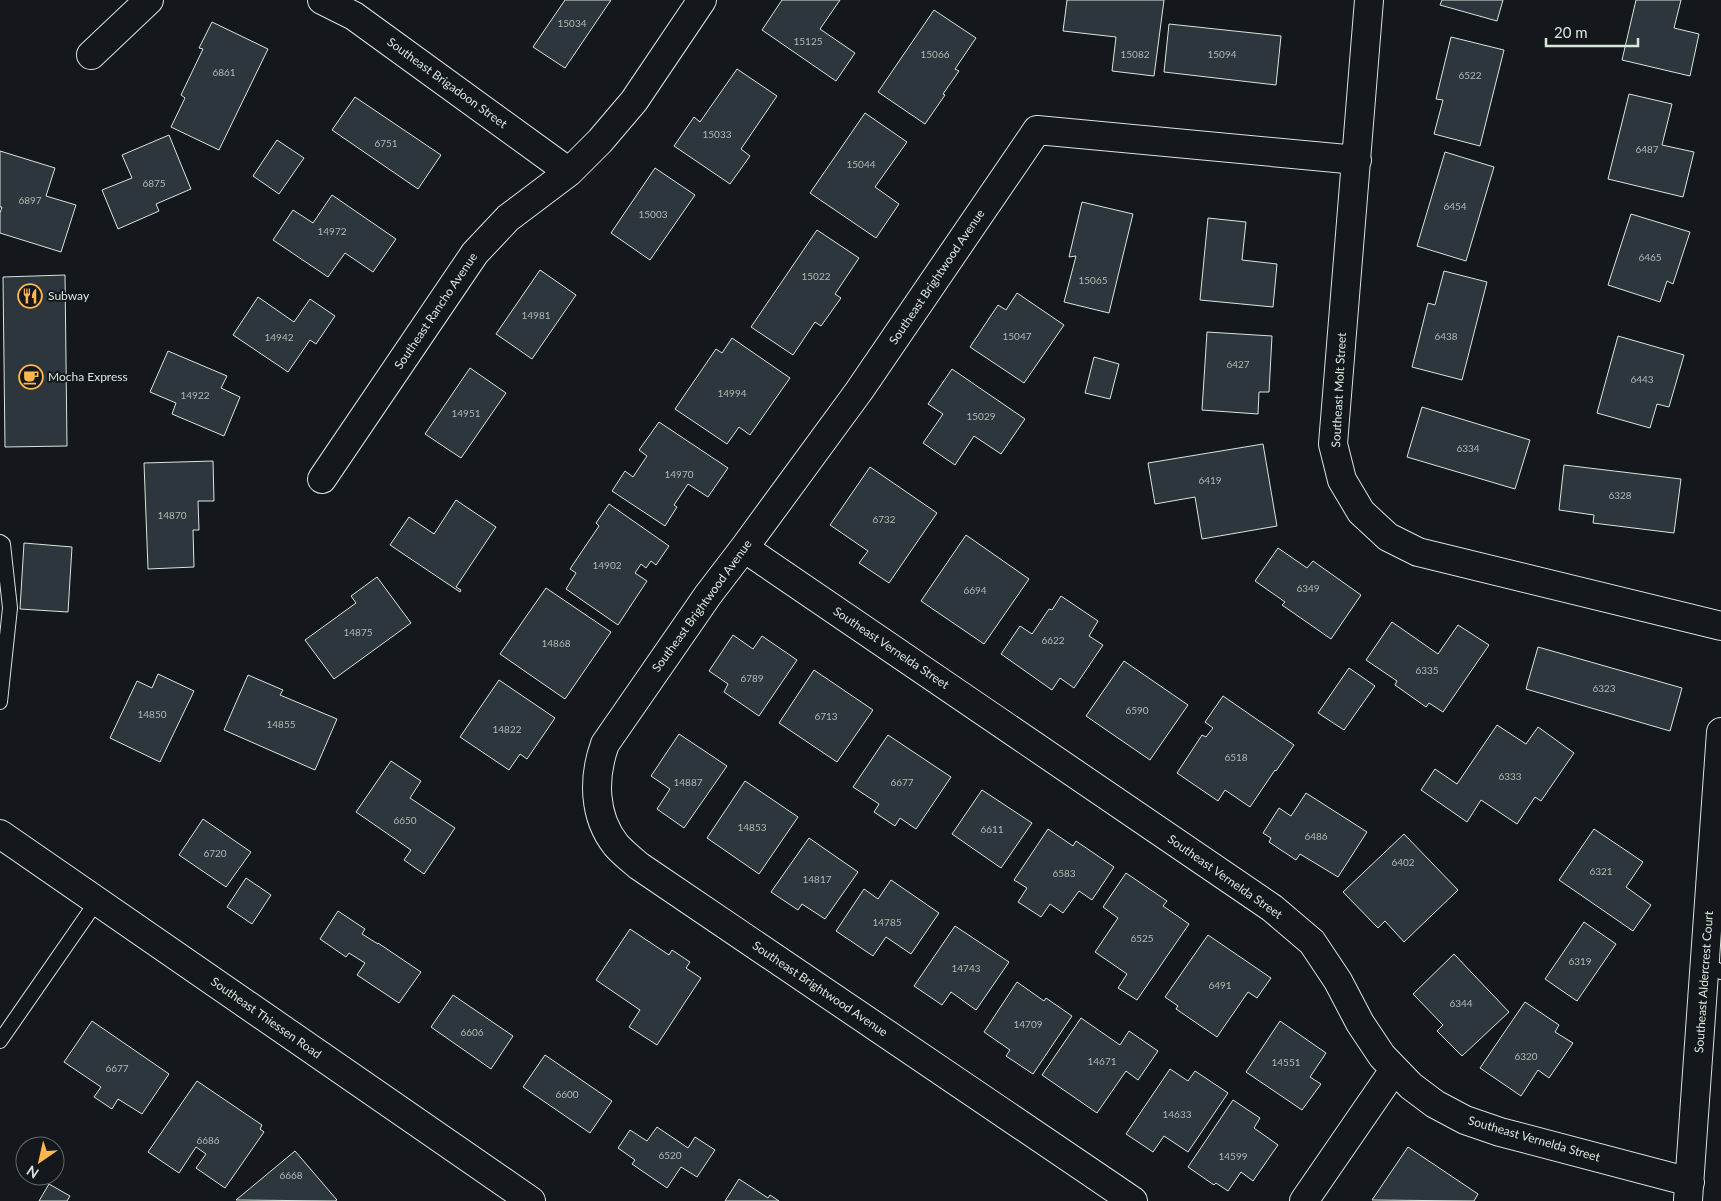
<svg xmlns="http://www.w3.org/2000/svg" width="1721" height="1201" font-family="Lato,sans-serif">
<rect width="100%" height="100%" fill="#14181c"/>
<!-- building -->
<path fill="#2c363c" stroke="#d8e6dc" d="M565 0H611L565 68 533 47Z
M782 0H840L820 29 855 53 836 81 762 30Z
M1067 0H1164L1154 76 1112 71 1116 37 1063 31Z
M1442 0H1503L1497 21 1440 5Z
M1636 0H1681L1674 28 1699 34 1690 76 1622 60Z
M934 10 976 38 955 69 959 71 943 94 945 95 925 124 878 92Z
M212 22 268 49 219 150 171 127 185 98 181 95 203 49 199 48Z
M1169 24 1281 36 1276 85 1164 72Z
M1451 37 1504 50 1480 146 1434 134 1443 100 1436 99Z
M737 69 777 96 741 149 750 156 730 184 674 146 694 117 700 122Z
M1629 94 1672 104 1662 145 1694 152 1683 197 1608 179Z
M355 97 441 155 418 189 332 130Z
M865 113 907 142 875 187 899 204 876 238 810 193Z
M169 135 191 189 156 204 159 211 118 229 102 190 132 178 122 155Z
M277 140 304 158 279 194 253 176Z
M0 151 55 168 46 196 76 205 61 252 0 233V213L2 207H0Z
M1445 152 1494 167 1466 261 1417 246Z
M655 168 695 195 650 260 611 233Z
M332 195 396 239 373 272 345 253 328 277 273 240 293 210 313 223Z
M1082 202 1133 214 1109 313 1064 302 1076 256 1069 257Z
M1631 214 1690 232 1673 284 1667 281 1660 302 1608 285Z
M1208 218 1246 222 1242 260 1277 264 1273 307 1200 300Z
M817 230 859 258 835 294 841 298 821 326 815 322 793 355 751 327Z
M540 270 576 295 532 359 496 334Z
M1444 271 1487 282 1462 380 1412 367 1428 303 1435 305Z
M65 275 67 446 5 447 3 277Z
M1017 293 1064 325 1024 383 970 347 998 305 1006 310Z
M258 297 294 322 310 299 335 316 316 344 310 340 288 372 233 335Z
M1207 332 1272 336 1269 392H1259L1258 414 1202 410Z
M1618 336 1684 355 1669 407 1657 404 1650 428 1597 413Z
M732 338 790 378 750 435 739 427 727 444 675 409 716 349 722 353Z
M168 351 227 376 221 388 240 397 224 436 172 414 176 403 150 392Z
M1094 357 1119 364 1110 399 1085 393Z
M470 368 506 393 461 458 425 434Z
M952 369 1025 419 1001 454 974 436 955 465 923 443 943 414 928 404Z
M1422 407 1530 440 1515 489 1407 457Z
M659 422 728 468 708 497 688 484 674 505 677 507 665 526 612 491 625 471 633 477 647 456 639 450Z
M1263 444 1277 526 1202 539 1195 497 1155 504 1148 463Z
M213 461 214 501H198L199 530H193L194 567 148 569 144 463Z
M1564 465 1681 479 1674 533 1593 523 1594 515 1559 510Z
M870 467 937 513 889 583 859 563 868 551 830 525Z
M456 500 496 527 456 587 461 590 460 592 390 545 409 517 434 534Z
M609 504 669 546 656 565 651 561 646 568 641 564 635 573 647 581 618 625 566 589 576 573 570 569 599 526 596 523Z
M966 535 1029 579 984 644 921 601Z
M24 543 72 547 68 612 20 609Z
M1278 548 1307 568 1313 561 1361 595 1331 639 1282 605 1285 602 1255 581Z
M377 577 411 623 334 679 305 640 356 603 351 596Z
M546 588 611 632 565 699 500 654Z
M1061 596 1098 621 1089 636 1103 645 1074 688 1060 678 1052 690 1001 654 1020 626 1032 634 1049 609 1052 610Z
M1392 622 1438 654 1458 625 1489 645 1443 712 1429 703 1426 707 1395 685 1397 681 1366 660Z
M733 635 753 649 762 636 797 660 759 716 724 692 728 684 709 671Z
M1538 647 1682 688 1670 731 1526 689Z
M1124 661 1188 705 1150 760 1086 716Z
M1349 668 1375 686 1344 730 1318 713Z
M814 670 873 710 837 762 779 723Z
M158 674 194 691 160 762 110 738 137 681 152 688Z
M248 675 283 690 280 695 337 719 315 770 224 730Z
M499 680 555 718 527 759 520 754 509 770 460 737Z
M1223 696 1294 745 1276 771 1275 770 1250 807 1225 790 1218 801 1177 773 1202 735 1206 737 1213 728 1205 722Z
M1497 725 1526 744 1538 727 1574 753 1541 801 1535 797 1517 824 1481 800 1467 822 1421 790 1435 769 1457 784Z
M679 734 727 766 684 828 657 809 670 789 651 776Z
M888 735 951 777 916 829 900 818 895 826 874 812 879 804 853 787Z
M391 761 421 781 410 798 455 828 424 874 404 860 411 850 356 812Z
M745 781 798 817 759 874 707 838Z
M982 790 1032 823 1001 868 952 834Z
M1306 793 1367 832 1338 877 1300 854 1296 860 1269 842 1271 838 1263 833 1279 808 1291 816Z
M203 819 251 852 226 887 179 855Z
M1048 829 1073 846 1076 841 1114 867 1092 900 1079 891 1063 913 1050 904 1041 917 1018 902 1027 888 1014 880Z
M1594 829 1643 862 1626 887 1651 905 1633 931 1559 880Z
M1404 834 1458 890 1404 942 1385 921 1378 928 1343 892Z
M809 838 858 872 825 919 802 904 798 910 771 892Z
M1126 873 1167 901 1163 906 1189 924 1137 1000 1118 988 1127 974 1095 952 1118 918 1103 907Z
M246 878 271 895 252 924 227 907Z
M891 880 939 913 911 954 886 937 873 956 836 931 864 889 878 899Z
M338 911 365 929 362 934 378 944V943L421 972 399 1003 357 975 365 963 349 953 346 957 320 939Z
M1584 922 1616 944 1577 1001 1545 979Z
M955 926 1009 962 976 1010 951 992 942 1005 914 986Z
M630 929 669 955 672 950 690 962 686 968 701 978 657 1045 629 1027 640 1010 596 980Z
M1208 935 1271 978 1257 998 1248 992 1217 1037 1176 1009 1178 1006 1165 997Z
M1454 954 1509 1012 1462 1056 1437 1031 1443 1025 1413 994Z
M1017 982 1044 1001 1046 998 1072 1016 1033 1074 1006 1056 1010 1050 984 1032Z
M453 995 513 1036 491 1069 431 1027Z
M1525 1002 1559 1025 1555 1032 1573 1043 1549 1078 1538 1070 1521 1096 1480 1068Z
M1081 1018 1120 1045 1129 1031 1158 1051 1138 1080 1126 1071 1097 1113 1042 1075Z
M92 1021 169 1074 142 1114 118 1099 112 1109 94 1097 101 1087 64 1062Z
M1280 1021 1326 1053 1310 1077 1321 1084 1302 1110 1246 1072Z
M545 1055 612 1101 590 1133 523 1087Z
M1170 1069 1188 1081 1195 1071 1228 1093 1188 1152 1164 1136 1153 1152 1126 1134Z
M197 1081 262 1125 260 1129 264 1132 225 1188 196 1168 206 1154 196 1147 179 1173 148 1152Z
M1233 1100 1260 1118 1254 1128 1278 1145 1253 1181 1241 1172 1228 1191 1216 1183 1214 1185 1188 1167Z
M657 1127 688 1148 695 1137 715 1150 697 1177 681 1167 667 1188 632 1164 635 1160 618 1148 630 1130 647 1141Z
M1408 1147 1478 1194 1474 1201 1372 1200Z
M295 1151 337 1200 335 1201 236 1200Z
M739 1179 768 1198 770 1195 779 1201H725Z
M49 1184 70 1196 67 1201H39Z"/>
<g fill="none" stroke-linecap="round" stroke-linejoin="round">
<!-- lane casing -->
<g stroke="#d8e6dc" stroke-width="16">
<path id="lane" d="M0 542 3 544 10 608 0 702
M1705 963 1721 972
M0 1041 97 901"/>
</g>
<!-- street casing -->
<g stroke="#d8e6dc" stroke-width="30">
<path id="street" d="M322 0 354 16 569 172
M1369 0 1333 444 1342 480 1361 512 1388 537 1418 552 1721 626
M91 55 149 0
M322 479 475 253 508 218 569 172 600 141 634 101 702 0
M744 548 1272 908 1312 942 1338 981 1360 1023 1382 1056 1411 1086 1435 1104 1465 1120 1500 1132 1690 1182
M1688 1200 1721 732
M1133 1201 639 866C632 860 623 853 616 845 593 816 593 777 605 744L708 595 744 548 859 391 1037 130 1357 160
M1304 1201 1394 1070"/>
</g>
<!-- secondary casing -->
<g stroke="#d8e6dc" stroke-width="30">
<path id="secondary" d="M0 834 531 1201"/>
</g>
<!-- lane -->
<use href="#lane" stroke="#14181c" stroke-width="14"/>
<!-- street -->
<use href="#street" stroke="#14181c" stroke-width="28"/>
<!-- secondary -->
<use href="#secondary" stroke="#14181c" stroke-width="28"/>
</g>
<!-- icons -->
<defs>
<g id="restaurant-ring" transform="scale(1.25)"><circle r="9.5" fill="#14181c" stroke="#ffb74d" stroke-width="1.5"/><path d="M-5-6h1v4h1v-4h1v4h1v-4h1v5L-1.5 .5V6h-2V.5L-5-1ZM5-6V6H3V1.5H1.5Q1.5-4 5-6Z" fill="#ffb74d"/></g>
<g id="cafe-ring" transform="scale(1.25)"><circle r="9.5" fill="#14181c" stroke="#ffb74d" stroke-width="1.5"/><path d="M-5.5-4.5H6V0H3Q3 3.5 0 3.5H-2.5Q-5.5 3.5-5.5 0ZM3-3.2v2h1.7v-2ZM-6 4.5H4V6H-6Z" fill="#ffb74d"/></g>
</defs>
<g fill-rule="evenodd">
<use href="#restaurant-ring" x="30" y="296"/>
<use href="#cafe-ring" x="31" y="377"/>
</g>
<g text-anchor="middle" stroke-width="4" stroke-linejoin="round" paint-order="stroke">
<!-- number labels -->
<g font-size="10" fill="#adbab4">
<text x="572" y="27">15034</text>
<text x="808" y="45">15125</text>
<text x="935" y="58">15066</text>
<text x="1135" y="58">15082</text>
<text x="1222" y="58">15094</text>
<text x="224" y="76">6861</text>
<text x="1470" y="79">6522</text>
<text x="717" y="138">15033</text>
<text x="386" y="147">6751</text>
<text x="1647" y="153">6487</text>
<text x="861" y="168">15044</text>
<text x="154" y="187">6875</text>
<text x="30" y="204">6897</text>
<text x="1455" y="210">6454</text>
<text x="653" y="218">15003</text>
<text x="332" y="235">14972</text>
<text x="1650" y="261">6465</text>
<text x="816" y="280">15022</text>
<text x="1093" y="284">15065</text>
<text x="536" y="319">14981</text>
<text x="1017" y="340">15047</text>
<text x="1446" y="340">6438</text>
<text x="279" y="341">14942</text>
<text x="1238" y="368">6427</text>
<text x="1642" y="383">6443</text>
<text x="732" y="397">14994</text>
<text x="195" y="399">14922</text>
<text x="466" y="417">14951</text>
<text x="981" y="420">15029</text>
<text x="1468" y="452">6334</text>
<text x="679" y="478">14970</text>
<text x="1210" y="484">6419</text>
<text x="1620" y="499">6328</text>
<text x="172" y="519">14870</text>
<text x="884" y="523">6732</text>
<text x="607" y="569">14902</text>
<text x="1308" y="592">6349</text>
<text x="975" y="594">6694</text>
<text x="358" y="636">14875</text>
<text x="1053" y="644">6622</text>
<text x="556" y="647">14868</text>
<text x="1427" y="674">6335</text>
<text x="752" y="682">6789</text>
<text x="1604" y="692">6323</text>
<text x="1137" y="714">6590</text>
<text x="152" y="718">14850</text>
<text x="826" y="720">6713</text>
<text x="281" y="728">14855</text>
<text x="507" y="733">14822</text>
<text x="1236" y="761">6518</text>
<text x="1510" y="780">6333</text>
<text x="688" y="786">14887</text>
<text x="902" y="786">6677</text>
<text x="405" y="824">6650</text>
<text x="752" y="831">14853</text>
<text x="992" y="833">6611</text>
<text x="1316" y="840">6486</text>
<text x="215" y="857">6720</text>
<text x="1403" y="866">6402</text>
<text x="1601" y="875">6321</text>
<text x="1064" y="877">6583</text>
<text x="817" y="883">14817</text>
<text x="887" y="926">14785</text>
<text x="1142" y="942">6525</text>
<text x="1580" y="965">6319</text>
<text x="966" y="972">14743</text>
<text x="1220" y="989">6491</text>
<text x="1461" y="1007">6344</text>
<text x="1028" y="1028">14709</text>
<text x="472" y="1036">6606</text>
<text x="1526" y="1060">6320</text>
<text x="1102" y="1065">14671</text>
<text x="1286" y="1066">14551</text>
<text x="117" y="1072">6677</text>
<text x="567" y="1098">6600</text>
<text x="1177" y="1118">14633</text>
<text x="208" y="1144">6686</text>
<text x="670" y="1159">6520</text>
<text x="1233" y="1160">14599</text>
<text x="291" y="1179">6668</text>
</g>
<!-- street labels -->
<g font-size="12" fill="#d8e6dc" stroke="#14181c">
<text transform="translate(447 83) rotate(36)" y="4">Southeast Brigadoon Street</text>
<text transform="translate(937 277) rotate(-56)" y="4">Southeast Brightwood Avenue</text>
<text transform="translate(436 311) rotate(-56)" y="4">Southeast Rancho Avenue</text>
<text transform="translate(1339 390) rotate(-87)" y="4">Southeast Molt Street</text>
<text transform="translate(702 606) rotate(-54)" y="4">Southeast Brightwood Avenue</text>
<text transform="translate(891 648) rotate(34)" y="4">Southeast Vernelda Street</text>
<text transform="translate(1225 877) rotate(35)" y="4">Southeast Vernelda Street</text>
<text transform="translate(1704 982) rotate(-86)" y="4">Southeast Aldercrest Court</text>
<text transform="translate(820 989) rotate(34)" y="4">Southeast Brightwood Avenue</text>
<text transform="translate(266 1018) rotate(35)" y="4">Southeast Thiessen Road</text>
<text transform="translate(1534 1139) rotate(16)" y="4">Southeast Vernelda Street</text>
</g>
<!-- poi labels -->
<g font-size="12" fill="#d8e6dc" stroke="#14181c" text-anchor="start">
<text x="48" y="300">Subway</text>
<text x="48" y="381">Mocha Express</text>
</g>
</g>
<!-- north arrow -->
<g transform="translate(40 1161) rotate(214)"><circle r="24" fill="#14181c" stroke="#626a69"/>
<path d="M0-4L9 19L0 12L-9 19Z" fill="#ffb74d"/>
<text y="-8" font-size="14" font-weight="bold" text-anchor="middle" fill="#d8e6dc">N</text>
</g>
<!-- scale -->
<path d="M1546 38v8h92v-8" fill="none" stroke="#d8e6dc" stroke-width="2.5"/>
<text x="1554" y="38" font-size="15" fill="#d8e6dc" stroke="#14181c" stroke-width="4" paint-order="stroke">20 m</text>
</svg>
